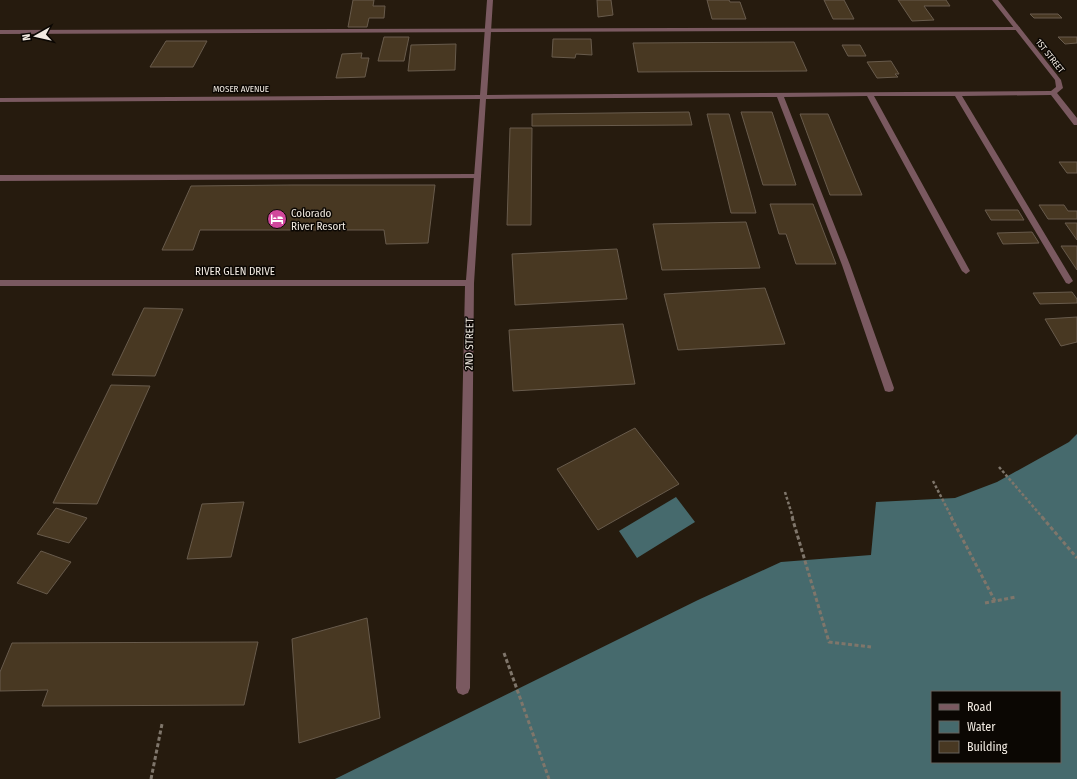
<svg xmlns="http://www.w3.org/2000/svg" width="1077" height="779" font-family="'Fira Sans Condensed',sans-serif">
<rect width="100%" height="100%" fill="#261b0e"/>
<!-- water -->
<path fill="#466a6d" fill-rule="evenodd" d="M1077 434V779H335L698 600 781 562 871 555 876 502 955 498 997 482 1069 442ZM932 692H1060V762H932Z
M676 497 695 522 637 558 619 531Z"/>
<!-- building -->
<path fill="#483822" stroke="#685b4c" d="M353 0H374L373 6H385L384 18H369L367 27H348Z
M597 0H611L613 15 598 17Z
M707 0H729L730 2H740L746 19H712Z
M824 0H844L854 19H833Z
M898 0H946L950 6H924L934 20 912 21Z
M1030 14H1058L1062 18H1034Z
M384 37H409L404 61H378Z
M1058 37H1077V43L1065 44Z
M553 39H591L592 55 576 54 575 58 552 57Z
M166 41H207L193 67H150Z
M794 42 807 71 638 72 633 43Z
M456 44 455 70 408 71 411 45Z
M842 45H860L866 56H848Z
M362 53 361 58H369L365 77 336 78 342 54Z
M891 61 899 74H895L898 77 877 78 867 62Z
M689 112 692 125 532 126V114Z
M741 112H772L796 185H763Z
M707 114H729L756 213H731Z
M800 114H828L862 195H830Z
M510 128H532L531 225H507Z
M1059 162H1077V173H1067Z
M292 185H435L428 243 386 244 384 230H200L193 250H162L191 186Z
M770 204H813L836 264H796L786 234H779Z
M1039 205H1064L1068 211H1077V219H1048Z
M985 210H1018L1024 220H991Z
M746 222 760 268 662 270 653 224Z
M1065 223H1077V240Z
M1032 232 1039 243 1003 244 997 233Z
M1061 246H1077V270Z
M617 249 627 299 515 305 512 254Z
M765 288 785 344 678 350 664 294Z
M1072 292 1077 299V303L1040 304 1033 293Z
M144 308 183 309 155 376 112 375Z
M1077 317V342L1061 346 1045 319Z
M623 324 635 384 513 391 509 330Z
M111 385 150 386 97 504 53 503Z
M635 428 679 484 598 530 557 469Z
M244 502 231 557 187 559 202 504Z
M56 508 87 518 69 543 37 534Z
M41 551 71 562 47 594 17 583Z
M367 618 380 718 299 743 292 639Z
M258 642 244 705 42 706 48 690 0 691V672L12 643Z"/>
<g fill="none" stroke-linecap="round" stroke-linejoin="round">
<!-- path-far1 -->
<path stroke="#7f766b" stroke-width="2.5" stroke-dasharray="3 2" stroke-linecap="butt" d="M999 467 1043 518
M933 481 952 518
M785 492 793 518"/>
<!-- path -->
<path stroke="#7f766b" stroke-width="3" stroke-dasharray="4 2.5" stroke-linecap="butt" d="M792 517 829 642 871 647
M951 517 995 601
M1042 517 1077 558
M985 603 1016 597
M504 653 549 779
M151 779 162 724"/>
<!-- service -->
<path fill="#7a5960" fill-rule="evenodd" d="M1019 27 1020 28 1017 30 0 34V30Z
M477 174 481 176 480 178 0 181V175Z"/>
<!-- minor -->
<path fill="#7a5960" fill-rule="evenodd" d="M487 0H493L487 95 1051 91 1056 87 1055 80 992 0H998L1061 80 1063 88 1057 93 1077 118V125H1074L1051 95 962 96 1073 281 1069 284 1066 283 955 96H874L970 271 966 274 962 271 867 96 784 97 850 265 894 388 893 391 889 392 885 391 884 388 842 265 777 97 486 99 474 283 470 688 468 693 463 695 458 693 456 688 465 286H0V280H466L480 99 0 102V98L480 95Z"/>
</g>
<!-- icons -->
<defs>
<g id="hotel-disc" transform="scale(1)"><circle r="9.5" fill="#d1479c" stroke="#0b0703"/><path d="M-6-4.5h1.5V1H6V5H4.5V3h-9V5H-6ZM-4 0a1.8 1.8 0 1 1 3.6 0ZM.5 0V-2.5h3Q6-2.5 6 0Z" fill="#fff"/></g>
</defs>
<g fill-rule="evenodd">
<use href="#hotel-disc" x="277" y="219"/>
</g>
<g text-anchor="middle" stroke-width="3" stroke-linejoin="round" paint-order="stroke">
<!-- far-street labels -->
<g font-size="9" fill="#f2ebe2" stroke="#0b0703">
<text transform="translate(1050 56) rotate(52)" y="3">1ST STREET</text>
<text x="241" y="92">MOSER AVENUE</text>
</g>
<!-- poi labels -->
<g font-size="11" fill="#f2ebe2" stroke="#0b0703" text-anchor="start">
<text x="291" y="217">Colorado<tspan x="291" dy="13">River Resort</tspan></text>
</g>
<!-- street labels -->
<g font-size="11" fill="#f2ebe2" stroke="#0b0703">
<text x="235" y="275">RIVER GLEN DRIVE</text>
<text transform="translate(469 344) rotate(-89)" y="4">2ND STREET</text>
</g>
</g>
<!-- legend -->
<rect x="931" y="691" width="130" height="72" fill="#0b0703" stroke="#67625c"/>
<rect x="939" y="704" width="20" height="6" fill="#7a5960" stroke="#67625c"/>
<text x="967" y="711" font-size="12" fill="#f2ebe2">Road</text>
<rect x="939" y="721" width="20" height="12" fill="#466a6d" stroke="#67625c"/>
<text x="967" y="731" font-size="12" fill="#f2ebe2">Water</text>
<rect x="939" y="741" width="20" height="12" fill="#483822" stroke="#67625c"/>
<text x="967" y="751" font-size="12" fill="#f2ebe2">Building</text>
<!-- north arrow -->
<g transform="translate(36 36) rotate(262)" stroke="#0b0703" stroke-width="3" paint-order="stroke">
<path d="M0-3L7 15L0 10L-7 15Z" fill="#f2ebe2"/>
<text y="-6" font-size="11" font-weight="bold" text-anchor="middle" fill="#f2ebe2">N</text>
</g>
</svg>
